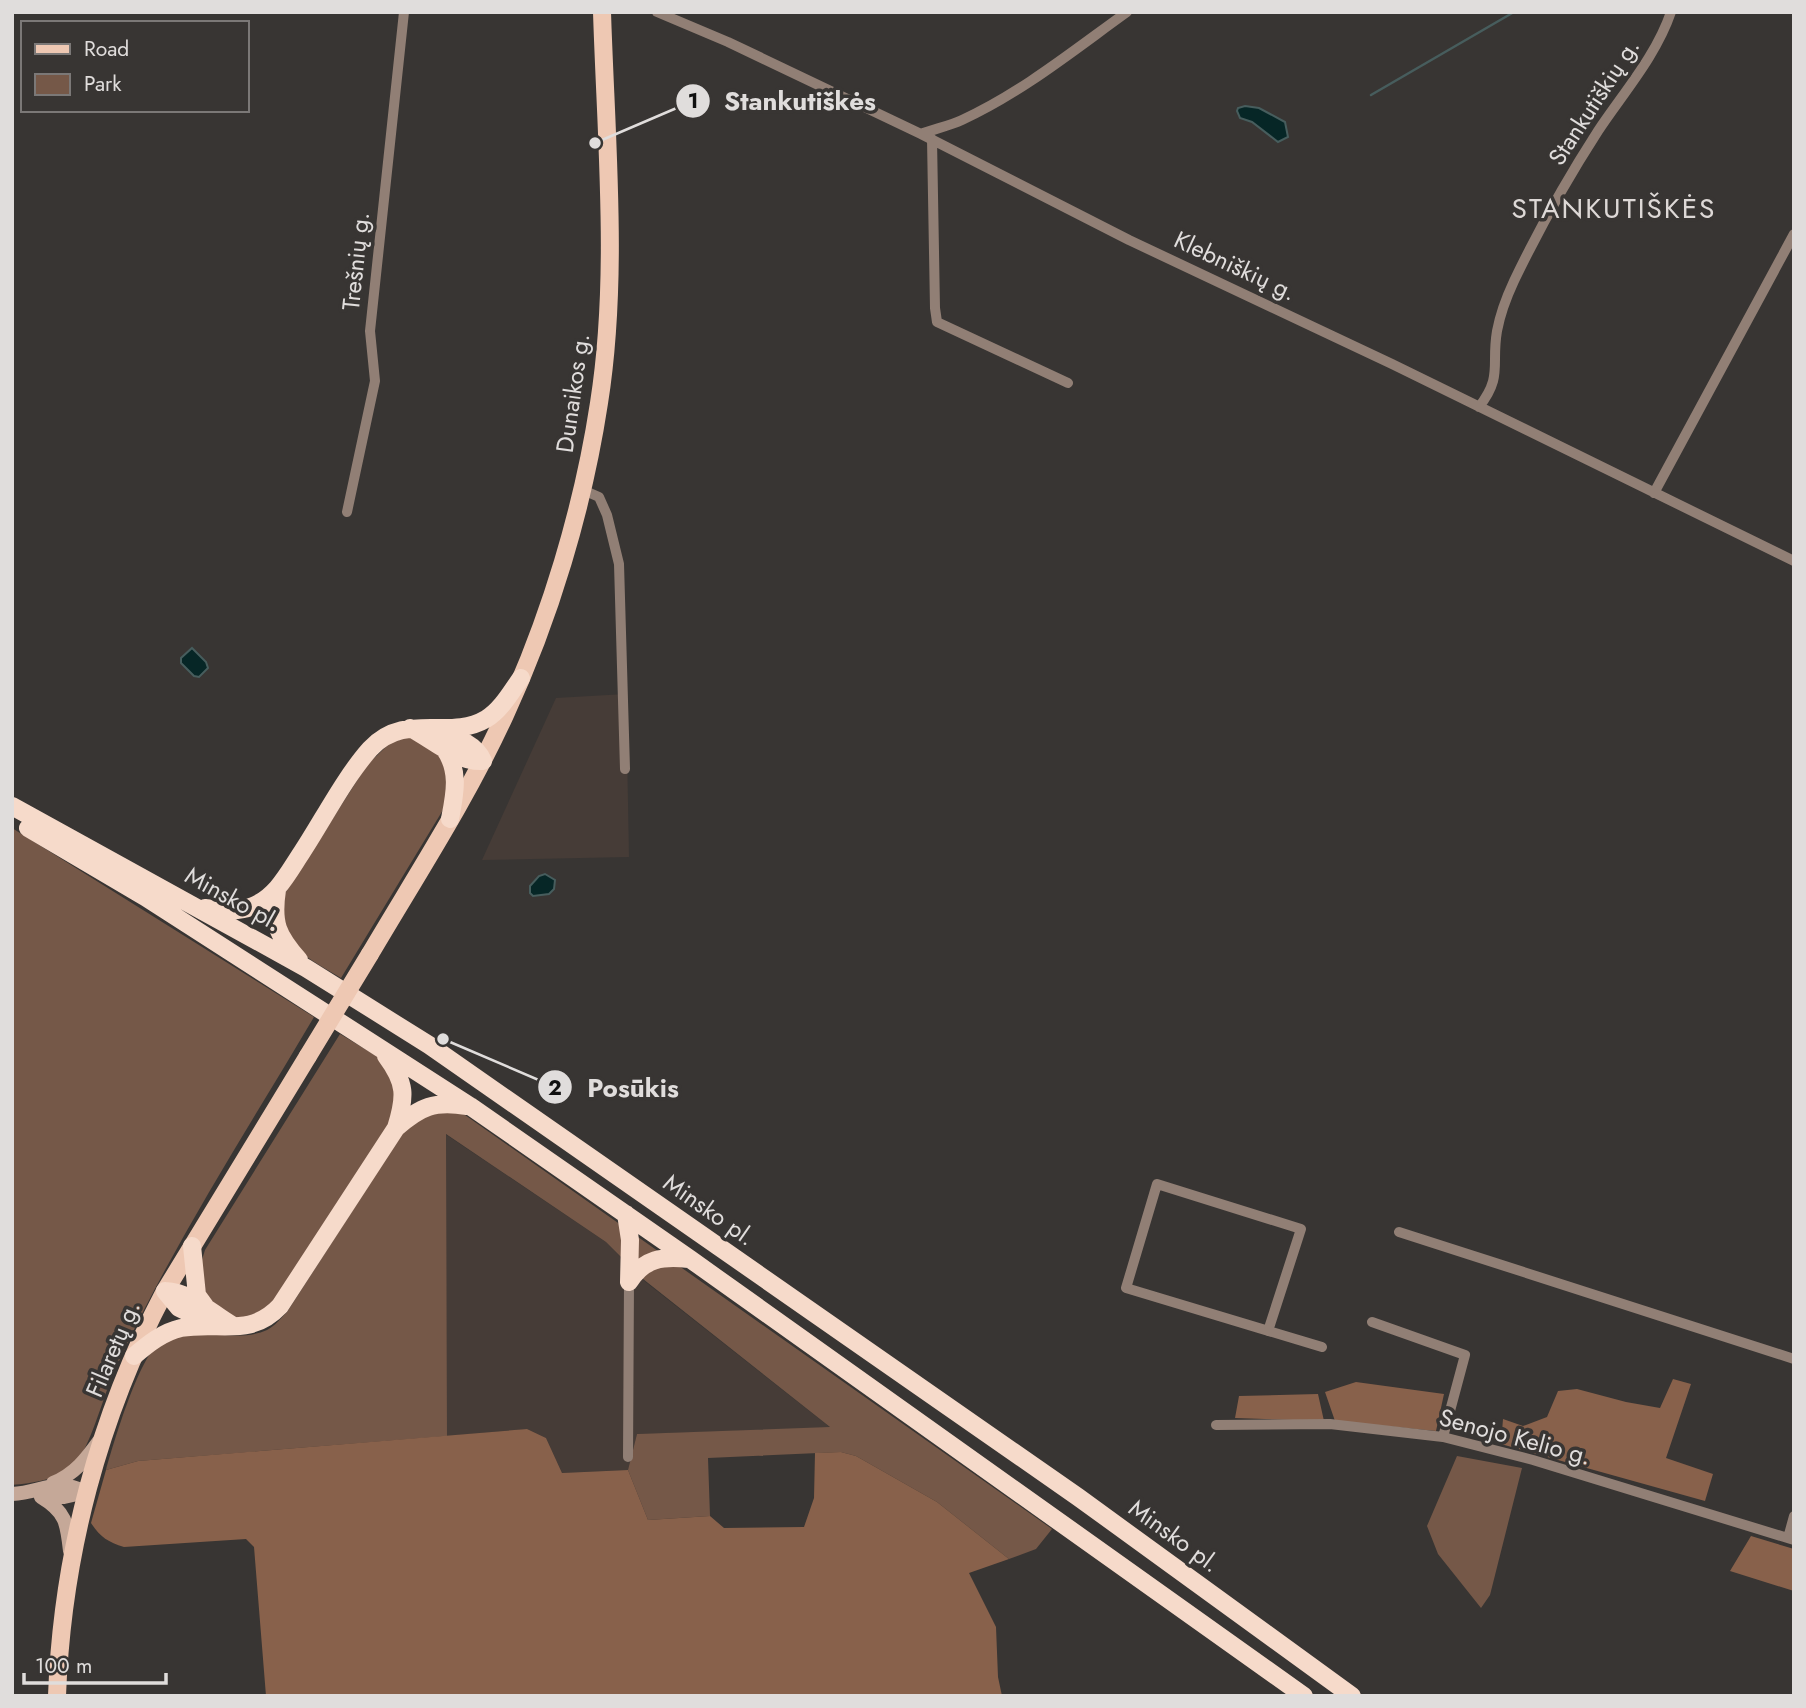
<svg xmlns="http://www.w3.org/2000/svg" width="1806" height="1708" font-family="Jost,sans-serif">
<rect width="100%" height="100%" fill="#383533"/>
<!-- built -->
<path fill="#463c37" d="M626 694 629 857 482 860 556 698Z
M445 1134 606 1242 643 1280 831 1428 637 1434 628 1470 562 1473 546 1438 527 1429 447 1436Z"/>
<!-- green -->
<path fill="#755848" d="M409 737 447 759 446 805 341 978C305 956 273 943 285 893L367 765 390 743Z
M12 828 314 1017C245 1134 169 1250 113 1374 104 1395 88 1454 73 1466 56 1480 33 1483 12 1485Z
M340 1034 380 1058 395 1079 393 1118 272 1304 251 1317 230 1319 205 1300 201 1263 205 1250Z
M425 1112H457L465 1115 1052 1529 1036 1549 1009 1559 937 1502 856 1456 841 1452 708 1458 710 1516 648 1520 628 1470 637 1434 830 1427 643 1279 606 1242 446 1134 447 1436 138 1461 106 1470C113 1445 140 1353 161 1342 193 1323 234 1345 267 1330 275 1326 281 1318 287 1312L407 1126Z
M1457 1456 1522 1468 1490 1595 1481 1608 1438 1554 1427 1526Z"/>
<!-- forest -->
<path fill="#88614b" d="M1673 1379 1691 1384 1666 1458 1713 1474 1705 1501 1501 1444 1503 1419 1523 1426 1547 1417 1558 1391 1577 1389 1626 1402 1660 1408Z
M1356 1382 1444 1394 1436 1431 1335 1421 1325 1392Z
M1318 1394 1324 1421 1235 1418 1239 1396Z
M527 1429 546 1438 562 1473 628 1470 648 1520 710 1516 724 1528 804 1527 814 1498 815 1453 841 1452 856 1456 937 1502 1009 1559 969 1573 996 1627 998 1677 1002 1696H266L254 1547 246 1539 124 1547C108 1542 100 1537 91 1523L106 1470 138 1461Z
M1751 1536 1794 1549V1591L1730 1571Z"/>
<!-- water -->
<path fill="#062626" stroke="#475d5d" stroke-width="2" d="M1245 106 1259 108 1285 122 1288 137 1278 142 1252 122 1240 118 1237 111 1238 108Z
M192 648 206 662 208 668 199 677 194 676 181 663V658Z
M545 874 555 880 554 889 549 894 533 896 530 893V886L539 876Z"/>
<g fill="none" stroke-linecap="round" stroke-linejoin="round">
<!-- stream -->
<path stroke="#475d5d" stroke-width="2.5" d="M1371 95 1514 12"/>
<!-- minor -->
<path stroke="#917f75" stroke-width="10" d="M657 12 728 42 921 134 1129 240 1392 364 1794 561
M921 134C934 129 949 126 962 120 1021 93 1074 50 1127 12
M932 139 935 308 937 322 1068 383
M1479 407C1503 376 1491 366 1497 331 1500 315 1507 296 1514 281 1539 229 1567 179 1598 131 1624 92 1656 56 1671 12
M583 490 599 497 607 515 619 564 625 769
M1654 493 1794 234
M347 512 375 381 370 331 404 12
M1399 1232 1794 1359
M1372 1322 1465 1355 1443 1437
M1268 1331 1301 1229 1157 1184 1126 1288 1322 1347
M1216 1425 1330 1424 1443 1437 1533 1460 1794 1540
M628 1457 629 1282
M1788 1538 1794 1516"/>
<!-- secondary -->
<path stroke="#c5a898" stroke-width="14" d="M53 1483C75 1474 86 1459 99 1441
M12 1494C43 1492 55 1477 86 1492
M41 1497C66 1512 67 1523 70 1551
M43 1497H64L86 1492"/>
<!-- primary -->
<path stroke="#eec8b3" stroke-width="18" d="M370 954C416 876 467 798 505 715 550 618 583 508 599 403 619 277 606 140 602 12
M57 1696C62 1555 99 1416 165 1291L308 1056"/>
<!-- trunk -->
<path stroke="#f6daca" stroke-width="18" d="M410 728C432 739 457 763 483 761 475 742 453 737 436 731
M444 748C460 771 455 793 450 819
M12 806 306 968 429 1045 1078 1497 1352 1696
M28 828 145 897 470 1106 690 1259 1304 1696
M277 890C272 923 277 935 299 960
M205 908C221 910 238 913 253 906 277 896 288 873 302 852 323 820 345 777 370 749 405 711 449 741 486 719 501 710 511 692 521 678
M396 1128C421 1106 434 1101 467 1106
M626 1214 630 1240 629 1282
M192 1246 197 1295 205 1306
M629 1282C644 1258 663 1256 689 1259
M165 1291C191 1292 211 1313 232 1325
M165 1291 179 1308 212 1324
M134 1356C148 1344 163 1332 181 1328 220 1321 250 1338 280 1306L396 1128C406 1096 406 1083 386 1056"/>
<!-- primary-bridge -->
<path stroke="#eec8b3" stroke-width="18" d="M308 1056 370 954"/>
</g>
<g text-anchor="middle" stroke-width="7" stroke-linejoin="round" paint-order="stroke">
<!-- street labels -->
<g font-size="24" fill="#e0dddc" stroke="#383533">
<text transform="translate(1594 102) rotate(-57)" y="8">Stankutiškių g.</text>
<text transform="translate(356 261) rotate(-84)" y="8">Trešnių g.</text>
<text transform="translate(1235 266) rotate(25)" y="8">Klebniškių g.</text>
<text transform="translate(573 393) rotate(-82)" y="8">Dunaikos g.</text>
<text transform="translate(233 899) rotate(29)" y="8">Minsko pl.</text>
<text transform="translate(709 1210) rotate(35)" y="8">Minsko pl.</text>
<text transform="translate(113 1349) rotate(-67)" y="8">Filaretų g.</text>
<text transform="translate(1515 1437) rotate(15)" y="8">Senojo Kelio g.</text>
<text transform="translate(1174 1536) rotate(36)" y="8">Minsko pl.</text>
</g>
<!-- quarter labels -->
<g font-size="28" letter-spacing="2" fill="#ddd8d6" stroke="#383533">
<text x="1614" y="218">STANKUTIŠKĖS</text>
</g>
</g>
<!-- callouts -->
<path fill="none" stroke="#e0dddc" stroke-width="2.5" d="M595 143L693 101M443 1039L555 1087"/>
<g fill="#e0dddc" stroke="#383533" stroke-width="2.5">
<circle cx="595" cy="143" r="7"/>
<circle cx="443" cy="1039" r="7"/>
<circle cx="693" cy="101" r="18"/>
<circle cx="555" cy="1087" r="18"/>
</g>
<g font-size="21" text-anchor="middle" font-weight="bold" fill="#111">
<text x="693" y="108">1</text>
<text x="555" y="1095">2</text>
</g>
<g font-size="26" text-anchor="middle" font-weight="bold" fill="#e0dddc" stroke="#383533" stroke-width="7" stroke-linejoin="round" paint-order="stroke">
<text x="800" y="110">Stankutiškės</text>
<text x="633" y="1097">Posūkis</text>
</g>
<!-- border -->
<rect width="1806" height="1708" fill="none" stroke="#e0dddc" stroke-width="28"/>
<!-- legend -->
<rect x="21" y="21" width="228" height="91" fill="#383533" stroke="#7b7877" stroke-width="2"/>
<rect x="35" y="44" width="35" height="10" fill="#eec8b3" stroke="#7b7877" stroke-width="2"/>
<text x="84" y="56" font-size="21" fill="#e0dddc">Road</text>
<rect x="35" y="74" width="35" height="21" fill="#755848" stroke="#7b7877" stroke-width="2"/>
<text x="84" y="91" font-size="21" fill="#e0dddc">Park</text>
<!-- scale -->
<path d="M24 1673v10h142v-10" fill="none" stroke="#e0dddc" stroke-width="3.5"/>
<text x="35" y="1673" font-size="21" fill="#e0dddc" stroke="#383533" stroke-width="5" paint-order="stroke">100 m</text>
</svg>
